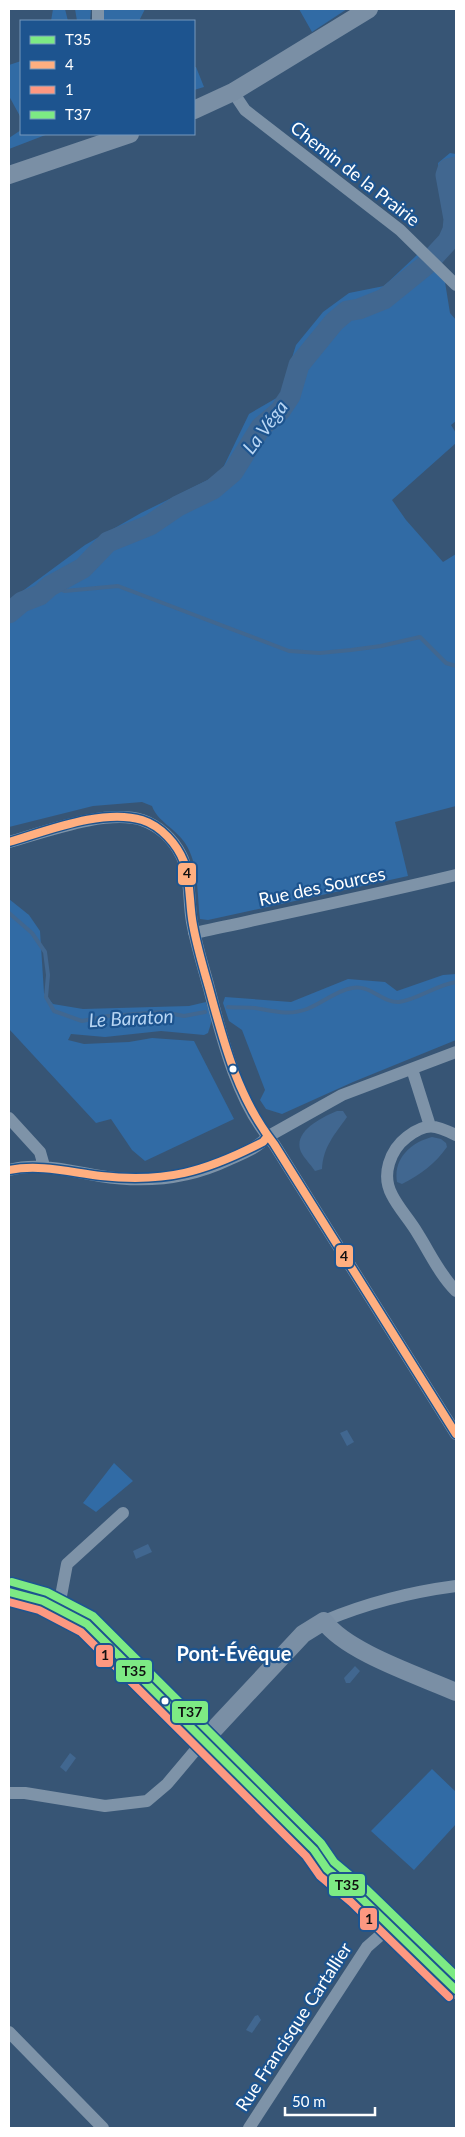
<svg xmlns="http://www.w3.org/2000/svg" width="465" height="2137" font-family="Lato,sans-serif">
<rect width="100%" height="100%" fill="#375575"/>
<!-- green -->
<path fill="#316ba5" d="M53 9H65L68 21H51Z
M75 9H91L90 21H77Z
M103 9H145L139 21H103Z
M299 9H347L312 32Z
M21 61V118L9 96V65Z
M194 67H196L204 87 194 90Z
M21 130V134H48L9 149V138Z
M450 153 456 154V188V186L440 185 438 163Z
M418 254 445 282 450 313 456 320V421L451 425 456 433V443L392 500 406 520 443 562 456 554V806L395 822 408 876 208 920 200 919C197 895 199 864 185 843 176 829 157 821 152 806L142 802 93 806 9 827V601L85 545 141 513 214 477 222 470 249 414 280 396 296 345 323 312 349 293 384 286Z
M9 899 29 915 40 931 44 993 53 1004 83 1009 189 1006 206 1002 212 1020 208 1033 204 1035 161 1031 105 1037 71 1034 68 1040 84 1044 106 1043 129 1042 152 1038 194 1041 234 1119 145 1161 132 1150 111 1119 96 1123 9 1029Z
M456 974V1040L353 1082 282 1114 266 1109 260 1100 265 1090 242 1030 229 1021 223 1003 225 997 291 1002 348 979 385 982 397 991 443 975Z
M114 1463 133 1481 96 1512 83 1503Z
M432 1769 456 1792V1824L414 1870 371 1831Z"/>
<!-- water -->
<path fill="#416790" d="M337 1111H343L347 1117C335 1134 323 1147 322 1169L315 1171C311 1165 304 1158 301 1152 292 1131 323 1117 337 1111Z
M432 1137 441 1139 446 1143 447 1147C435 1164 420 1175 402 1184L397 1182C393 1158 412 1142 432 1137Z
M347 1430 354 1442 347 1446 340 1433Z
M148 1544 152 1552 136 1559 133 1551Z
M355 1666 360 1671 350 1683H346L344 1678Z
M70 1753 76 1758 66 1772 60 1767Z
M258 2015 261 2020 252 2033 246 2030 255 2016Z"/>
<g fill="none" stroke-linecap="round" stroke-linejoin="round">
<!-- stream -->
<path stroke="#416790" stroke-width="4" d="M50 586 65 591 118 586 289 651 320 653 351 650 381 646 420 637 446 663 456 666
M9 913 32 933 45 952 48 975 46 997 54 1011 82 1021 108 1016 162 1012 184 1016 205 1012
M228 1007C237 1008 246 1007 255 1008 273 1011 289 1016 307 1009 323 1003 335 991 352 988 370 984 382 1003 399 1002 419 999 436 985 456 982"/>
<!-- river -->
<path stroke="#416790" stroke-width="21" d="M9 613 22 602 40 595 50 586 83 568 108 542 150 525 178 506 213 489 233 472 261 427 280 411 290 396 299 365 334 322 347 311 359 309 384 299 426 265 448 241 453 230 454 219 446 175 448 169 456 167"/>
<!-- street -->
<path stroke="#7e93a8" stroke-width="12" d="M98 21V9
M233 92 245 110 400 230 456 285
M9 842C45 832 106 809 142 820 159 826 173 839 181 855 191 874 188 900 192 922 196 944 203 966 209 988 222 1039 238 1104 274 1144L456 1434
M194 933C282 914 369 896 456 875
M412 1069 430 1126
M9 1118 40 1152 44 1166
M456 1135C435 1125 427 1122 407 1137 390 1150 381 1175 392 1195 399 1209 410 1220 418 1234 430 1253 440 1275 456 1291
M9 1170C40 1162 69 1171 100 1176 144 1183 188 1179 228 1160 241 1154 258 1148 267 1137L342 1095 456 1052
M56 1607 61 1596 67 1564 123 1513
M324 1621C367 1603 410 1592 456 1586
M9 1793H25L105 1806 147 1801 167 1784 204 1740
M9 2032 103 2128
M249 2128 367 1947 391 1926"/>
<!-- secondary -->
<path stroke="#7a8fa5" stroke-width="18" d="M194 110 233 92 369 9
M9 175 130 134
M9 1592 43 1601 87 1624 314 1850 327 1869 358 1895 456 1990
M204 1740 303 1634 324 1621C346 1652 420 1676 456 1692"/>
<!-- bus-1 casing -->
<g stroke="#1d548f" stroke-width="11">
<path id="bus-1" d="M9 1592 43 1601 87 1624 314 1850 327 1869 358 1895 456 1990"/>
</g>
<!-- bus-2 casing -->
<g stroke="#1d548f" stroke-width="11">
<path id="bus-2" d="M9 842C47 831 103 808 142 820 161 826 177 844 184 862 191 882 189 905 193 925 197 947 203 967 209 988 224 1044 238 1098 274 1144L456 1434
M9 1170C40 1164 69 1172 101 1176 166 1183 205 1172 263 1142L267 1137"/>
</g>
<!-- bus-3 casing -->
<g stroke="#1d548f" stroke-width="11">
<path id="bus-3" d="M9 1602 39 1610 81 1632 306 1856 320 1876 351 1902 449 1997"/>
</g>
<!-- bus-4 casing -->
<g stroke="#1d548f" stroke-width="11">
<path id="bus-4" d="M12 1582 47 1592 93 1616 321 1843 334 1862 365 1888 456 1976"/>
</g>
<!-- bus-1 -->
<use href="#bus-1" stroke="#7dea84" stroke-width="8"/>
<!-- bus-2 -->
<use href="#bus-2" stroke="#ffaf80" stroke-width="8"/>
<!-- bus-3 -->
<use href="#bus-3" stroke="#fd9881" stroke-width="8"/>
<!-- bus-4 -->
<use href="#bus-4" stroke="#7dea84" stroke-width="8"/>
</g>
<!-- markers -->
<g fill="#fff" stroke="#1d548f" stroke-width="2">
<circle cx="233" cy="1069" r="4.5"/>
<circle cx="165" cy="1701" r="4.5"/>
</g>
<g text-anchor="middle" stroke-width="4.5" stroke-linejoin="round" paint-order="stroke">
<!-- street labels -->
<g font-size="18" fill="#fff" stroke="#1d548f">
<text transform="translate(355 174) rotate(38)" y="6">Chemin de la Prairie</text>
<text transform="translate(322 887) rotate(-12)" y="6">Rue des Sources</text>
<text transform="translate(294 2027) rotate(-57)" y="6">Rue Francisque Cartallier</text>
</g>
<!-- water labels -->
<g font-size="19" font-style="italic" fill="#b8d6f4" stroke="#1d548f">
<text transform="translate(265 427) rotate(-53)" y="7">La Véga</text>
<text transform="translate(131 1018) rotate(-3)" y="7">Le Baraton</text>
</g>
<!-- quarter labels -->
<g font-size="20" font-weight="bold" fill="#fff" stroke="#1d548f">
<text x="234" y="1661">Pont-Évêque</text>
</g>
</g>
<g stroke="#1d548f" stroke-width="2">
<rect x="177" y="862" width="20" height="24" rx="5" fill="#ffaf80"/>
<rect x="335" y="1244" width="19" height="24" rx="5" fill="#ffaf80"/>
<rect x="95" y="1644" width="19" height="24" rx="5" fill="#fd9881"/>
<rect x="115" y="1659" width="38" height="24" rx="5" fill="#7dea84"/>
<rect x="171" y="1700" width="38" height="24" rx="5" fill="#7dea84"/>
<rect x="328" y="1873" width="38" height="24" rx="5" fill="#7dea84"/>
<rect x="359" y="1907" width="19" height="24" rx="5" fill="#fd9881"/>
</g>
<g font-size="14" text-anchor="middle" font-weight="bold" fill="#111">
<text x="187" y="878">4</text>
<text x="344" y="1261">4</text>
<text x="105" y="1660">1</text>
<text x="134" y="1676">T35</text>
<text x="190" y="1717">T37</text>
<text x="347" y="1890">T35</text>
<text x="369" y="1924">1</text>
</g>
<!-- border -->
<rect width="465" height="2137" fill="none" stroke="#ffffff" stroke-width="20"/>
<!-- legend -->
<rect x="20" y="20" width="175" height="115" fill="#1d548f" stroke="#7798bc"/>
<rect x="30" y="36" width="25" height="8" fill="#7dea84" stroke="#7798bc"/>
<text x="65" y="45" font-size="15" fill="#ffffff">T35</text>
<rect x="30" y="61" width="25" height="8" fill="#ffaf80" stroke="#7798bc"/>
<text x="65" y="70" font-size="15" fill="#ffffff">4</text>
<rect x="30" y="86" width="25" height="8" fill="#fd9881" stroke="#7798bc"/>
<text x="65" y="95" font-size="15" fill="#ffffff">1</text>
<rect x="30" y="111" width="25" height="8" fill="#7dea84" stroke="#7798bc"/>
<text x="65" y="120" font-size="15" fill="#ffffff">T37</text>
<!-- scale -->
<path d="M285 2107v8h90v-8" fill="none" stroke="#ffffff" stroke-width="2.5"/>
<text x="292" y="2107" font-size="15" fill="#ffffff" stroke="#1d548f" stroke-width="4" paint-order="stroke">50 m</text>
</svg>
